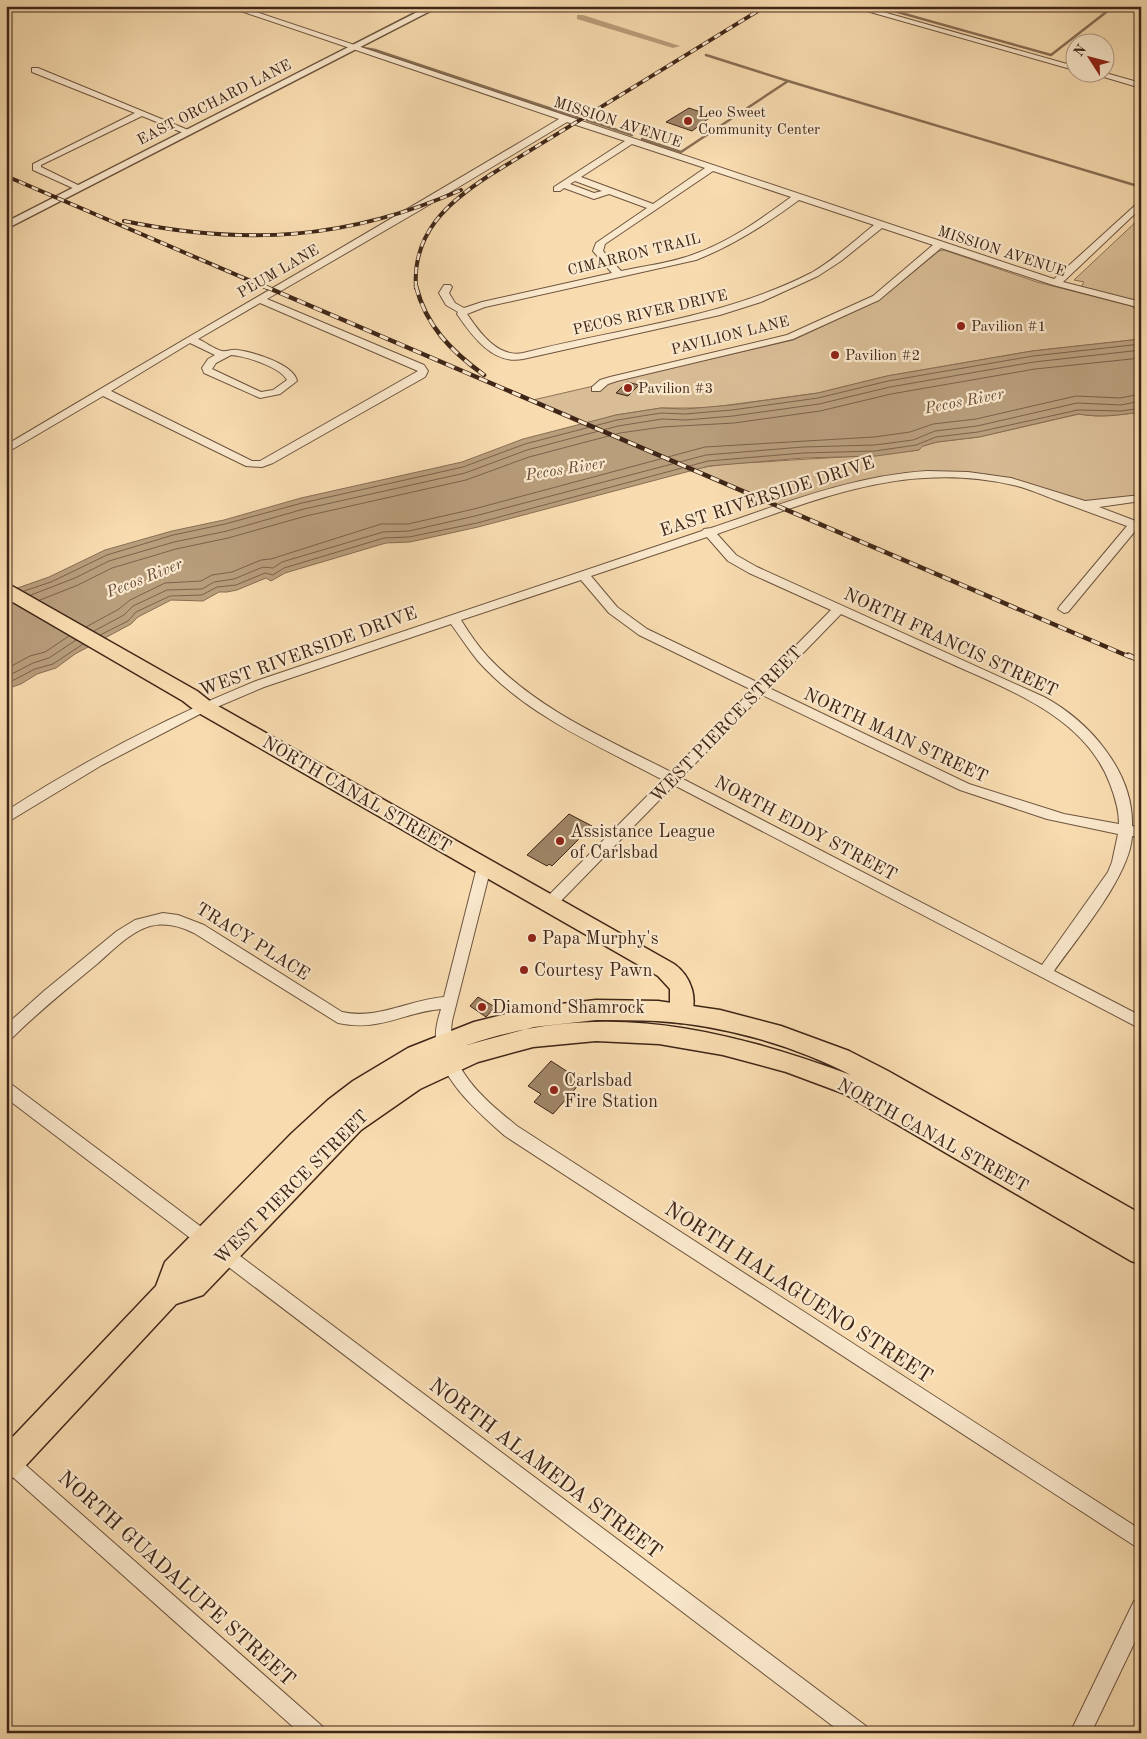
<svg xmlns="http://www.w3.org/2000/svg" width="1147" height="1739" font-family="'Old Standard TT',serif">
<rect width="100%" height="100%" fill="#f8dcb0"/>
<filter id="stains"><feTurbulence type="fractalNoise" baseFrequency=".004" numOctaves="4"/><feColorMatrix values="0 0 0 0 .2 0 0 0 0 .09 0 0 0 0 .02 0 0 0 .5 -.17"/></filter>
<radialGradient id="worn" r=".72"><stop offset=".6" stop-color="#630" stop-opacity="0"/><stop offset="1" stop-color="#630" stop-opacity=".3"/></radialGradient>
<!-- green -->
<path fill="#d9bd96" stroke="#8c7257" d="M1141 217V299L1132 300 1081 287 1084 282 1074 280Z
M944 250 1037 282 1131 306 1141 313V339L1032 351 887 376 818 393 706 408H661L616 415 584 424 533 400 793 340 879 300 939 251Z
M1141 412V498L1081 505 990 477 903 475 781 508 691 470C715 464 739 463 763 462 815 458 867 457 919 450L923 446 937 442 979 437 1079 414C1102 418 1118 415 1141 412Z"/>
<!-- water -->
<path fill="#b99e7c" stroke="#886e54" d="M1141 339V412C1118 415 1102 418 1078 414L979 437 937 442 923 446 919 450 876 456 803 458 709 466 478 527 410 542 386 543 285 573 271 581 266 578 237 590 227 592H219L203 601 171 600 138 617 131 624 75 654 56 668 37 674 21 684 6 689V592L49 577 105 550 172 531 224 520 301 498 462 462 523 439 616 415 661 408 685 409 732 405 818 393 887 376 1032 351Z"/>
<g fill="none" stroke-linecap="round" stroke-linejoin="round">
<!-- shore -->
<path stroke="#7c624a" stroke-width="1" d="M24 591 51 582 107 555 173 535 225 524 302 503 463 467 525 444 617 420 661 413 685 414 732 410 818 398 888 381 1033 356 1141 344
M31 595 75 578 109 561 174 542 227 531 304 509 465 473 527 450 618 426 662 419 686 420 733 416 819 404 890 387 1034 362 1141 350
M40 600 78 585 112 568 176 549 228 538 306 516 466 480 529 457 620 433 662 427 734 423 820 411 891 394 1035 369 1141 358
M86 627 119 609 130 600 165 583 201 581 212 575 232 572 261 560 271 559 381 524H408L474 509 705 447 874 437 910 432 933 424 976 419 1076 396 1120 398 1141 394
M94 631 124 615 133 606 167 590 202 589 214 582 234 579 263 567 273 568 282 562 383 532 409 531 475 516 706 455 803 447 875 445 913 440 935 431 977 426 1077 403 1121 405 1141 401
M100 635 128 621 136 612 170 596 202 595 217 587 236 585 265 573 273 575 284 568 384 538 409 537 477 523 708 461 803 453 875 451 916 445 936 437 978 432 1078 410 1122 411 1141 408
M6 669 30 656 45 652 69 636
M6 677 33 663 49 658 76 640
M6 684 35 669 53 664 83 644"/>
<!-- stream -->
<path stroke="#886e54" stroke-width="2.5" d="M876 6 1051 55 1114 6
M354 44 428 6
M364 48 375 50 579 118
M788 81 1141 187
M587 120 632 135
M642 139 681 152 788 81 706 55"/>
<!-- canal -->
<path fill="#b99e7c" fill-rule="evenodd" d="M577 15H583L680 46 673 48 577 19Z"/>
</g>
<!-- building -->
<path fill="#9f8567" stroke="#3f2618" d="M689 108 712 116 692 131 666 122Z
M627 382 639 385 628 396 616 393Z
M569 814 592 826 552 866 549 864 547 866 527 855Z
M478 997 495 1007 486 1017 470 1006Z
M551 1061 582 1081 553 1114 534 1102 541 1094 528 1086Z"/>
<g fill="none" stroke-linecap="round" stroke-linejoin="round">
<!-- minor casing -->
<g stroke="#6d543e" stroke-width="2">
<path id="minor" d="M226 6H238L1054 279 1141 200V208L1063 282 1141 302V308L1053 285 941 248 879 300 793 339 617 381 608 384 600 391H592V387L600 380 610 377 787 335 873 296 933 245 882 228 841 261 818 276 761 302 720 315 523 359C493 365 472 336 457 314L458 312 446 305 439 293 444 285H450L452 287 449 293 455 303 464 308 482 302 612 273 593 251 596 243 647 208 609 194 594 199 564 188 560 191H554V187L625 141 567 122 422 209 267 299 424 365 428 371 425 377 273 463 262 467 246 466 103 396 6 453V445C190 335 376 229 559 119ZM632 144 705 168 653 204 581 177ZM713 171 791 197C760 220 729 242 692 255 670 263 644 266 621 271L603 251 605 244ZM575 181 602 191 594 193 570 184ZM799 200 874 225C854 241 834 260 811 273 721 319 620 328 523 353 498 358 480 333 467 314L485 307 696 260C734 245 766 224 799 200ZM260 303 418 371 260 461H252L111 391 190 343 215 355 208 359 202 368 204 373 260 398 280 394 297 381C294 364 253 352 237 350 232 349 226 352 222 351 214 349 205 342 198 339ZM231 355C245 356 281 367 287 380L273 390 261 392 212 369 216 363Z
M849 6H862L1074 66V70Z
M32 68H38L193 132 186 134 142 116 41 165V167L84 188 77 190 33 170V164L135 113 32 72Z
M1087 72H1102L1141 83V88Z
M927 471 968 472 1011 478 1085 501 1141 495V501L1099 507 1141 523V530H1136L1068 612 1064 613 1058 609 1060 606 1127 526C1103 517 1080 509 1056 500 1042 495 1028 488 1013 485 905 460 816 500 717 534L736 555 757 567 1044 697C1089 721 1134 772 1132 826L1141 828V838L1132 836C1130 876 1077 938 1054 971L1141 1016V1029L674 785 555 907 550 908 545 907 543 903 545 899 663 780C599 746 527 716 478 661 468 649 460 636 451 624L264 687 198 715 102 765 6 823V811C85 760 168 717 256 681L702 531 704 529 711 528C782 504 851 476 927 471ZM707 537 728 561 749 573 831 610 759 683 647 629 617 607 591 576ZM581 580 609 613 639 635 752 690 671 772C607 739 538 710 488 657 478 646 469 633 461 620ZM841 614C878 631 915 647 952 664 1011 691 1085 717 1110 784 1115 797 1119 810 1119 824L1064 814 969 784 769 688ZM762 695 960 790 1047 819 1118 834 1112 862 1108 872 1042 965 681 778Z
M484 862 489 863 491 867 452 1021C445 1068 484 1099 517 1126L1141 1530V1550L505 1136C479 1113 437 1077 436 1040 435 1029 438 1019 441 1009 401 1013 380 1032 338 1023L194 933C180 926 166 922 150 926 130 932 113 950 97 964 68 988 38 1012 11 1039L6 1041V1025L44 991 117 931 135 920 163 913 178 915 204 925 342 1012C378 1020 408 1000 444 997L477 867 479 863Z
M6 1083 11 1084 866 1726 869 1733H842L6 1098Z
M6 1451 13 1454 322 1726 325 1733H300L6 1471Z
M1141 1599V1629L1091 1733H1070L1134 1601Z"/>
</g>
<!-- tertiary casing -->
<g stroke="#6d543e" stroke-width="3">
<path id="tertiary" d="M429 6H440L6 229V222Z"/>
</g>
<!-- primary casing -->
<g stroke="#3f2618" stroke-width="3">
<path id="primary" d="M6 584 12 586 197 691 211 702 674 964C692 977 699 1000 689 1021L681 1023 673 1021 670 1014V989L658 976 197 712 183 701 6 598Z"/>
</g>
<!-- trunk casing -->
<g stroke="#3f2618" stroke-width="3">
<path id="trunk" d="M596 1000 658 1001 720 1010 781 1026 849 1051 888 1071 1141 1214V1264L1131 1261 845 1094 786 1072 723 1055 659 1044 596 1041 533 1047 478 1062 420 1089 361 1130 203 1295 176 1304 16 1476 6 1481V1444L156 1286 165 1262 292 1133 328 1100 353 1081 408 1048 474 1022 534 1007ZM596 1020C616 1020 637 1020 657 1021 723 1025 793 1045 851 1075 722 1028 602 999 467 1045L534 1027Z"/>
</g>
<!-- minor -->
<use href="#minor" fill="#fae8cc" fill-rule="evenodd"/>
<!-- tertiary -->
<use href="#tertiary" fill="#fae8cc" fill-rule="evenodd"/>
<!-- primary -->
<use href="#primary" fill="#f8dcb0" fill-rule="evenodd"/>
<!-- trunk -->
<use href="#trunk" fill="#f8dcb0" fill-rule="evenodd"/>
<!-- rail-far2 casing -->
<g stroke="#3f2618" stroke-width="4">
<path id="rail-far2" d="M6 176 267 288
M124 221C245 246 347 240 461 190
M416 288C412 233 448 202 490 175L766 6"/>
</g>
<!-- rail-far1 casing -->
<g stroke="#3f2618" stroke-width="4.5">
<path id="rail-far1" d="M264 286 1130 657
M416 286C426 326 451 351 484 375"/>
</g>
<!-- rail casing -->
<g stroke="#3f2618" stroke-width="5.5">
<path id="rail" d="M1128 655 1141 661"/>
</g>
<!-- rail-far2 -->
<use href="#rail-far2" stroke="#fae8cc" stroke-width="2.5" stroke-dasharray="7" stroke-linecap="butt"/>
<!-- rail-far1 -->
<use href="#rail-far1" stroke="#fae8cc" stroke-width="3" stroke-dasharray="9" stroke-linecap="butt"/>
<!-- rail -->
<use href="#rail" stroke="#fae8cc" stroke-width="4" stroke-dasharray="11" stroke-linecap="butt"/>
</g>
<!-- markers -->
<g fill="#8f2418" stroke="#fae8cc" stroke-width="2">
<circle cx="688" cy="121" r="5"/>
<circle cx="961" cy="326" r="5"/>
<circle cx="835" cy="355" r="5"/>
<circle cx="628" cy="388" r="5"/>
<circle cx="560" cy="841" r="5"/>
<circle cx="532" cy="938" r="5"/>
<circle cx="524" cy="970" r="5"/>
<circle cx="482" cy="1007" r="5"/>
<circle cx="554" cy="1090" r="5"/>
</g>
<g text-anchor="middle" stroke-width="4.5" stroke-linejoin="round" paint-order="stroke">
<!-- far-street labels -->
<g font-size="15" fill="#3f2618" stroke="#fae8cc">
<text transform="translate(214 102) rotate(-27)" y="5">EAST ORCHARD LANE</text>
<text transform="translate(618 122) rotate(18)" y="5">MISSION AVENUE</text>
<text transform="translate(1002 251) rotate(18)" y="5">MISSION AVENUE</text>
<text transform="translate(634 254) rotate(-14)" y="5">CIMARRON TRAIL</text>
<text transform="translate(278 271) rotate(-30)" y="5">PLUM LANE</text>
<text transform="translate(650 312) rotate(-13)" y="5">PECOS RIVER DRIVE</text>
<text transform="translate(730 335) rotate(-14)" y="5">PAVILION LANE</text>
</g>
<!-- far-poi labels -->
<g font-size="15" fill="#3f2618" stroke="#fae8cc" text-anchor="start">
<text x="698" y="117">Leo Sweet<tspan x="698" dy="17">Community Center</tspan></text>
<text x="971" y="331">Pavilion #1</text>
<text x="845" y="360">Pavilion #2</text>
<text x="638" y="393">Pavilion #3</text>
</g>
<!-- far-water labels -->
<g font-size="16" font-style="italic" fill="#644a36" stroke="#fae8cc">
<text transform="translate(964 400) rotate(-11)" y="6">Pecos River</text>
<text transform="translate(565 468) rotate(-9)" y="6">Pecos River</text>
<text transform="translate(144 577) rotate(-22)" y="6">Pecos River</text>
</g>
<!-- street labels -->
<g font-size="18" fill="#3f2618" stroke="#fae8cc">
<text transform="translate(767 496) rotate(-18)" y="6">EAST RIVERSIDE DRIVE</text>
<text transform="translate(951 642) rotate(25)" y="6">NORTH FRANCIS STREET</text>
<text transform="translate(308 651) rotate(-20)" y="6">WEST RIVERSIDE DRIVE</text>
<text transform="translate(726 724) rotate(-46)" y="6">WEST PIERCE STREET</text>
<text transform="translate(896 735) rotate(25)" y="6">NORTH MAIN STREET</text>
<text transform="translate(357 794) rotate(30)" y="6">NORTH CANAL STREET</text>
<text transform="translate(806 828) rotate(28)" y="6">NORTH EDDY STREET</text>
<text transform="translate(253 941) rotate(32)" y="6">TRACY PLACE</text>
<text transform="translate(933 1135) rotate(29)" y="6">NORTH CANAL STREET</text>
<text transform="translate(291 1187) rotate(-45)" y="6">WEST PIERCE STREET</text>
</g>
<!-- poi labels -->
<g font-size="18" fill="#3f2618" stroke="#fae8cc" text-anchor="start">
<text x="570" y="837">Assistance League<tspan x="570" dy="21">of Carlsbad</tspan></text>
<text x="542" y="944">Papa Murphy's</text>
<text x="534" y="976">Courtesy Pawn</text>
<text x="492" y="1013">Diamond Shamrock</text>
<text x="564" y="1086">Carlsbad<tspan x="564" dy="21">Fire Station</tspan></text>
</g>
<!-- near-street labels -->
<g font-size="21" fill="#3f2618" stroke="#fae8cc">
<text transform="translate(799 1292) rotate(33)" y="7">NORTH HALAGUENO STREET</text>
<text transform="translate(546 1468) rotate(37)" y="7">NORTH ALAMEDA STREET</text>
<text transform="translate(177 1578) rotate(42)" y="7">NORTH GUADALUPE STREET</text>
</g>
</g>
<!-- margin -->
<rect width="1147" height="1739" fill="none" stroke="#f8dcb0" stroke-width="25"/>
<rect x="8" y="8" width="1132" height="1724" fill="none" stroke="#3f2618" stroke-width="2.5"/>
<rect x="12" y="12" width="1122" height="1714" fill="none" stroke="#3f2618"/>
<!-- north arrow -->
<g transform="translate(1090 58) rotate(306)"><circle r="24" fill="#fae8cc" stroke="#af9a84"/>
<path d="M0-4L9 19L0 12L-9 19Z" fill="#8f2418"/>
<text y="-8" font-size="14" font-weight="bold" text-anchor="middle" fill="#3f2618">N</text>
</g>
<rect width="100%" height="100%" filter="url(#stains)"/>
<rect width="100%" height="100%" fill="url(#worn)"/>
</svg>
